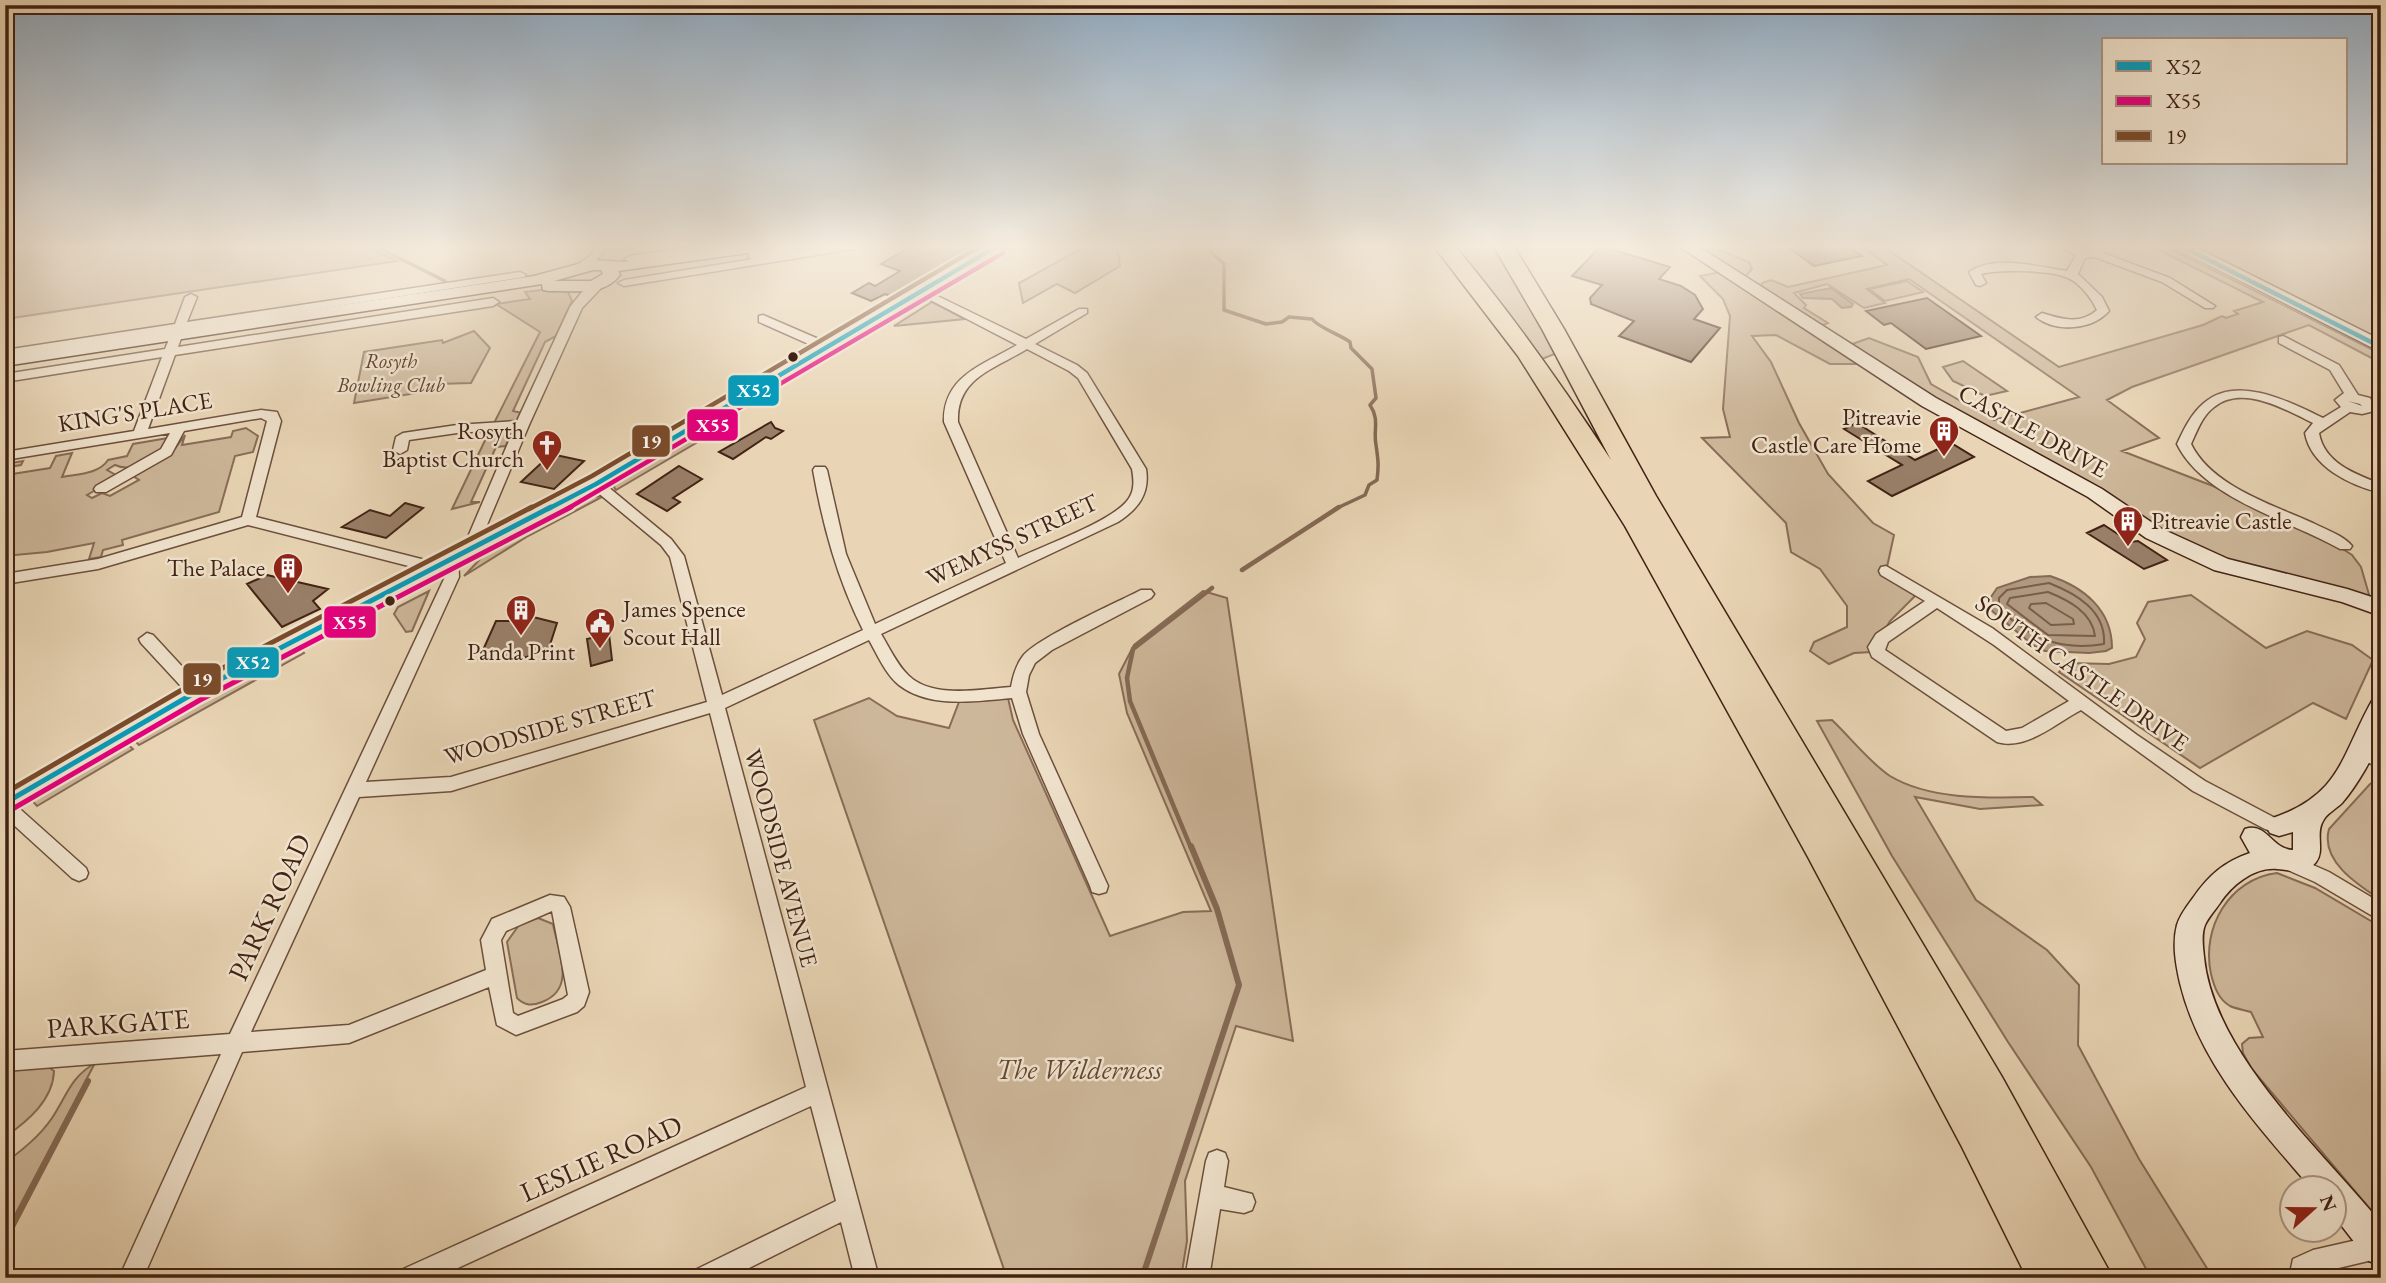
<svg xmlns="http://www.w3.org/2000/svg" width="2386" height="1283" font-family="'EB Garamond',serif">
<rect width="100%" height="100%" fill="#e9d5b5"/>
<filter id="stains"><feTurbulence type="fractalNoise" baseFrequency=".00286" numOctaves="4"/><feColorMatrix values="0 0 0 0 .2 0 0 0 0 .09 0 0 0 0 .02 0 0 0 .5 -.17"/></filter>
<radialGradient id="worn" r=".72"><stop offset=".6" stop-color="#630" stop-opacity="0"/><stop offset="1" stop-color="#630" stop-opacity=".3"/></radialGradient>
<!-- green -->
<path fill="#cdb79a" stroke="#886c57" stroke-width="2" d="M5 245H363L397 261 5 319Z
M1088 245H1117L1120 266 1075 293 1057 284 1023 303 1019 283Z
M1449 245H1492L1557 353 1542 359 1488 287Z
M1685 245H1707L1749 262 1752 269 1741 281Z
M1860 245H1881L2059 367 2203 325 2222 316 2226 318 2238 314 2234 311 2263 302 2149 245H2163L2381 354V363L2309 325 2132 387 2107 400 2159 438 2122 451 2213 486 2327 539 2352 555 2361 567 2370 598 2308 579 2232 562 2179 540 1912 385 1852 344 1869 338 1918 357 1931 384 1994 420 2079 397 1909 279 1867 289 1885 303 1864 308 1827 284 1794 293 1806 305 1804 308 1828 323 1818 327 1760 289 1762 283 1771 280 1788 287 1887 265Z
M2190 245H2381V340Z
M1720 272 1861 364H1830L1776 335 1752 336 1771 362 1799 423 1828 474 1873 523 1894 535 1887 567 1915 596 1890 621 1872 652 1854 653 1829 664 1810 651 1814 642 1847 627V606L1820 569 1791 552 1786 523 1702 438 1730 437 1723 409 1730 316 1723 299 1700 276Z
M1907 281 1923 292 1885 301 1869 289Z
M550 289 568 292 572 301 556 336 545 342 513 411 522 413 518 423 493 425 540 332 496 304 530 299 525 292Z
M932 302 965 319 894 326Z
M474 331 490 348 471 383 437 384 436 390 354 403 364 352 442 340 443 343Z
M1963 361 2007 391 1985 396 1953 381 1943 367Z
M720 423 725 426 616 490 614 487 616 482 711 425Z
M246 428 258 436 253 452 235 456 219 512 122 540 123 545 103 550 101 557 89 559 94 543 47 552 5 556V490L9 482H5V464L23 461 21 465 9 467 6 475 50 468 56 456 72 453 62 477C78 474 99 474 108 460L127 456 133 444 168 438 167 446C151 457 135 474 115 465L107 470 116 475 113 480 87 495 92 498 102 493 110 496 139 480 133 476 171 454 185 435 182 445 231 437 233 431Z
M506 429 511 431 506 446 496 447 471 502H480L452 509 490 430Z
M591 496 602 497 528 536 464 576 483 556 508 537Z
M429 591 412 631 406 632 394 614 398 607Z
M1203 591 1227 598 1293 1041 1236 1026 1185 1181 1187 1241 1181 1278H1007L814 720 869 698 897 716 949 728 959 702 1008 698 1013 720 1110 936 1183 912 1211 911 1127 713 1119 674 1134 645Z
M2191 595 2266 648 2307 631 2352 645 2373 660 2346 719 2313 703 2200 768 2059 672 2067 663 2109 664 2136 657 2145 639 2137 623 2148 602Z
M297 644 304 653 139 745 130 736 180 708 196 704 285 656Z
M1832 720C1850 737 1869 762 1890 776 1930 800 1987 798 2033 797L2042 805 1980 809 1915 797 1976 900 2047 950 2079 985 2078 1045 2139 1159 2213 1278H2151L2091 1167 2008 1042 1892 856 1817 721Z
M123 740 133 749 37 806 28 796Z
M2381 777V900C2358 885 2320 861 2329 829L2370 784Z
M2277 873 2315 888 2381 927V1222L2251 1068 2243 1053 2242 1044 2249 1038 2263 1037 2251 1012C2245 1010 2236 1009 2230 1006 2218 999 2214 986 2211 974 2201 928 2229 879 2277 873Z
M538 918 553 924C558 951 577 989 542 1002 532 1006 525 1006 517 998L507 942 519 925Z
M95 1063 5 1234V1163C22 1150 40 1136 52 1118 68 1094 69 1079 95 1063Z
M47 1066 54 1071C53 1100 28 1121 5 1137V1069Z"/>
<!-- water -->
<path fill="#b0987e" stroke="#846954" stroke-width="2" d="M1831 288 1853 304 1851 307 1842 308 1832 299 1803 298 1800 294Z
M2050 576C2084 587 2112 610 2112 648L2106 651 2089 653 2045 651 2034 646 1992 611 1991 597 1997 588 2030 577Z"/>
<g fill="none" stroke-linecap="round" stroke-linejoin="round">
<!-- shore -->
<path stroke="#795d49" stroke-width="2" d="M2049 583C2077 594 2106 611 2104 644 2062 651 2029 639 1999 608V598L2007 590Z
M2048 592C2068 600 2092 612 2095 636L2048 635 2007 604 2010 598Z
M2046 603 2073 619 2074 624 2051 625 2029 608 2031 604Z"/>
<!-- stream-far2 -->
<path stroke="#846954" stroke-width="3.5" d="M373 245 445 281
M1210 245 1212 253 1224 264V310L1266 324 1282 322 1289 317 1312 319C1319 328 1339 334 1350 342L1351 348 1372 369 1376 398 1370 405C1380 420 1373 430 1376 445 1378 459 1379 465 1377 480L1369 485 1365 495 1335 509"/>
<!-- stream-far1 -->
<path stroke="#846954" stroke-width="4.5" d="M1242 570 1339 507
M1191 848 1130 701 1127 678 1133 649 1212 588"/>
<!-- stream -->
<path stroke="#846954" stroke-width="6" d="M5 1240 88 1081
M1142 1278 1239 985 1217 909 1191 846"/>
</g>
<!-- building -->
<path fill="#997f68" stroke="#422214" stroke-width="2" d="M914 245H974L890 296 885 294 871 301 852 293 869 283 875 286 900 271 881 264Z
M1785 245H1846L1862 256 1814 266Z
M1601 246 1670 267 1659 279 1681 286 1695 295 1703 309 1694 319 1720 328 1691 362 1619 336 1634 321 1591 304 1590 298 1602 285 1572 276Z
M1927 298 1981 336 1926 349 1891 323 1884 325 1866 311Z
M771 422 775 428 783 431 771 439 766 437 733 459 719 452Z
M1857 423 1915 460 1951 443 1974 457 1892 496 1868 481 1902 465 1844 429Z
M551 454 584 461 554 489 521 482Z
M679 466 702 479 673 498 680 502 667 511 637 494Z
M405 503 423 508 386 538 342 527 370 510 390 516Z
M2104 525 2130 542 2138 541 2167 560 2144 569 2087 533Z
M267 575 328 589 313 601 320 609 282 627 247 584Z
M513 612 557 623 548 651 519 659H479L496 621H510Z
M609 634 612 660 591 666 587 639Z"/>
<g fill="none" stroke-linecap="round" stroke-linejoin="round">
<!-- street casing -->
<g stroke="#6c4f3c" stroke-width="3">
<path id="street" d="M597 245H608C600 257 590 272 574 271V267L590 256Z
M702 245H730L725 248 630 262 624 259 630 256Z
M839 245H865L860 248 624 286 618 283 624 280Z
M2067 245H2078V247L2091 251 2083 245H2097L2103 253 2170 278 2215 306 2213 308H2205L2162 282 2095 257 2085 258 2078 274 2102 297 2109 311C2092 330 2056 333 2036 317L2042 313C2061 319 2080 325 2097 310 2092 299 2080 283 2068 278 2052 270 1999 269 1981 274L1986 283 1980 286 1976 285 1969 272C1994 254 2039 267 2067 271L2076 255 2068 251Z
M520 272 526 275 524 277 184 330 178 347 493 298 499 302 493 306 175 355 148 429 261 410 277 412 281 421 256 517 441 564 443 568 441 572 436 573 248 525 98 569 5 584V574L98 559 242 517 267 421 261 418 184 431 171 455 106 492H96L94 489 96 486 161 449 170 433 5 460V452L134 431 162 357 5 382V374L165 349 172 332 5 358V350L175 324 185 297 191 294 197 297 187 322Z
M599 281 605 284 582 308 529 425 476 551 469 556 464 554 462 551 514 429 457 433 409 440 407 450 400 454 393 450 396 437 403 433 457 425 517 421 570 307 582 292Z
M921 288 1026 339 1079 309H1087V313L1035 344 1077 365 1087 373 1146 469C1150 494 1138 509 1118 522L881 634C889 647 897 665 909 676 933 699 981 689 1011 687 1013 676 1016 665 1023 656 1037 638 1116 603 1141 590H1151L1154 594 1151 598 1052 650 1035 663 1029 675 1026 692 1039 734 1108 886 1106 892 1099 894 1092 892 1090 886 1023 734 1012 698C976 701 930 709 899 685 886 675 877 654 869 640L725 708 879 1278H855L841 1222 729 1278H691L695 1270 836 1201 811 1106 436 1278H397L401 1270 806 1087 710 713 451 791 359 797 251 1032 349 1025 486 970 481 940 492 919 550 895 564 897 570 907 589 992 584 1006 577 1012 516 1035 497 1025 489 987 349 1043 242 1052 143 1278H119L221 1054 5 1071V1051L230 1034 445 577 448 556H458L459 577 366 782 451 777 707 702 670 557 661 545 591 487 589 484 591 481H601L671 539 684 556 722 695 863 630C837 578 823 526 813 470L815 467H825L827 470 846 554 875 624 1006 563 944 422C943 376 983 365 1017 345L917 293V289ZM1027 349 1069 371 1078 378 1132 469C1134 480 1135 492 1127 501 1110 522 1045 545 1018 558L958 422C956 378 994 369 1027 349ZM552 911 568 995 563 999 518 1016 513 1013 501 940 506 931Z
M763 315 830 344 832 347 830 350H822L759 322V316Z
M2283 336 2339 365 2358 395 2370 398 2375 408 2374 411 2362 414 2350 412 2319 433C2324 463 2355 474 2381 484V493C2350 485 2311 467 2305 433L2313 423C2286 410 2243 384 2214 407 2202 416 2197 431 2191 444 2212 487 2274 505 2315 524 2327 530 2344 536 2352 546L2350 549H2340C2289 520 2204 499 2177 444 2184 429 2191 414 2204 403 2237 374 2290 402 2323 418L2341 407 2335 400 2344 393 2330 370 2279 343V337ZM2348 401 2360 404 2362 406Z
M1886 566 1992 628 2137 735 2205 781 2277 819 2280 824 2277 829 2271 831 2265 829 2193 791 2081 710C2056 723 2026 751 1997 742L1872 657 1868 647 1876 634 1925 601 1881 575 1879 571 1881 567ZM1937 608 1994 645 2069 701 2022 728 2006 731 1885 650 1888 642Z
M147 633 153 635 202 688 204 692 202 696H190L141 643 139 639Z
M2361 745 2381 753V768L2355 757 2352 752 2355 747Z
M5 799 11 801 86 868 88 873 86 878 79 881 72 878 5 817Z
M2288 854 2329 872 2381 903V921L2315 882 2281 867 2279 862 2281 857Z
M1217 1150 1225 1153 1228 1161 1224 1187 1252 1194 1255 1202 1252 1210 1244 1213 1220 1209 1209 1278H1185L1206 1161 1209 1153Z
M2379 1235 2381 1258 2313 1274V1278H2289L2293 1259 2313 1250Z"/>
</g>
<!-- secondary casing -->
<g stroke="#422214" stroke-width="3">
<path id="secondary" d="M738 245H826L818 250 755 260 749 258 748 253 618 271 620 275C603 297 574 290 549 291L543 290 542 284 5 366V356L534 276 593 260 625 262ZM593 270H601L603 274 591 281H554Z
M988 245H1007L603 488 204 698 5 813V790L188 686 589 480Z
M1677 245H1696L1936 398 2102 489 2160 528 2228 559 2347 589 2381 600V616L2342 602 2214 570 2146 538 2088 497 1922 406Z
M2171 245H2191L2381 340V352Z
M2381 696C2381 708 2383 722 2381 733 2377 753 2355 788 2342 803 2336 809 2326 814 2323 821 2315 833 2325 851 2316 862 2306 875 2290 870 2277 869 2254 867 2232 885 2220 903 2215 910 2208 918 2205 925 2201 934 2203 947 2204 957 2213 1053 2321 1150 2381 1223V1266L2369 1261 2334 1216V1188H2311C2258 1126 2200 1065 2180 983 2176 965 2172 944 2177 925 2180 915 2187 906 2193 898 2209 875 2224 862 2250 853L2241 837 2245 829C2267 822 2271 849 2293 850V832L2279 836 2270 833 2266 826 2270 819C2342 795 2340 757 2373 699Z"/>
</g>
<!-- highway casing -->
<g stroke="#422214" stroke-width="3">
<path id="highway" d="M1433 245H1454C1511 313 1562 385 1611 460L1542 329 1493 245H1513L1564 329 1656 496 2002 1077 2113 1278H2027L1962 1147 1808 857 1625 526 1518 356Z"/>
</g>
<!-- street -->
<use href="#street" fill="#f1e4cf" fill-rule="evenodd"/>
<!-- secondary -->
<use href="#secondary" fill="#f1e4cf" fill-rule="evenodd"/>
<!-- highway -->
<use href="#highway" fill="#e9d5b5" fill-rule="evenodd"/>
<!-- bus-1-far1 casing -->
<g stroke="#f1e4cf" stroke-width="9">
<path id="bus-1-far1" d="M2179 245 2381 347
M548 509 596 484 999 245"/>
</g>
<!-- bus-1 casing -->
<g stroke="#f1e4cf" stroke-width="10">
<path id="bus-1" d="M5 803 196 692 551 507"/>
</g>
<!-- bus-2-far1 casing -->
<g stroke="#f1e4cf" stroke-width="9">
<path id="bus-2-far1" d="M567 509 1003 253"/>
</g>
<!-- bus-2 casing -->
<g stroke="#f1e4cf" stroke-width="10">
<path id="bus-2" d="M9 811 200 700 571 507"/>
</g>
<!-- bus-3-far1 casing -->
<g stroke="#f1e4cf" stroke-width="9">
<path id="bus-3-far1" d="M529 509 592 476 982 245"/>
</g>
<!-- bus-3 casing -->
<g stroke="#f1e4cf" stroke-width="10">
<path id="bus-3" d="M5 793 192 684 532 507"/>
</g>
<!-- bus-1-far1 -->
<use href="#bus-1-far1" stroke="#079cbb" stroke-width="4.5"/>
<!-- bus-1 -->
<use href="#bus-1" stroke="#079cbb" stroke-width="5"/>
<!-- bus-2-far1 -->
<use href="#bus-2-far1" stroke="#e5007d" stroke-width="4.5"/>
<!-- bus-2 -->
<use href="#bus-2" stroke="#e5007d" stroke-width="5"/>
<!-- bus-3-far1 -->
<use href="#bus-3-far1" stroke="#7a4b2a" stroke-width="4.5"/>
<!-- bus-3 -->
<use href="#bus-3" stroke="#7a4b2a" stroke-width="5"/>
</g>
<!-- sky -->
<linearGradient id="sky" x2="0" y2="1"><stop stop-color="#91a9be"/><stop offset="0.58" stop-color="#f5ecde"/><stop offset="1" stop-color="#f5ecde" stop-opacity="0"/></linearGradient>
<rect width="2386" height="425" fill="url(#sky)"/>
<!-- icons -->
<defs>
<g id="building-pin" transform="scale(1.575)"><path d="M0 17L-7.5 6A9.5 9.5 0 1 1 7.5 6Z" fill="#8f2418" stroke="#f1e4cf"/><path d="M-4-6H4V6H1V3H-1V6H-4ZM-2.5-4.3h1.7v1.8h-1.7ZM.8-4.3h1.7v1.8H.8ZM-2.5-1h1.7V.8h-1.7ZM.8-1h1.7V.8H.8Z" fill="#fff"/></g>
<g id="church-pin" transform="scale(1.575)"><path d="M0 17L-7.5 6A9.5 9.5 0 1 1 7.5 6Z" fill="#8f2418" stroke="#f1e4cf"/><path d="M-1.2-6h2.4v3.5h3.3v2.4h-3.3V6h-2.4V-.1h-3.3v-2.4h3.3Z" fill="#fff"/></g>
<g id="civic-pin" transform="scale(1.575)"><path d="M0 17L-7.5 6A9.5 9.5 0 1 1 7.5 6Z" fill="#8f2418" stroke="#f1e4cf"/><path d="M-.6-6.5H3V-4.5H.6V-3L4-1V1h2V6H-6V1h2V-1L-.6-3ZM-1.2 2.5V6h2.4V2.5Z" fill="#fff"/></g>
</defs>
<g fill-rule="evenodd">
<use href="#building-pin" x="1944" y="431"/>
<use href="#church-pin" x="547" y="445"/>
<use href="#building-pin" x="2128" y="521"/>
<use href="#building-pin" x="288" y="568"/>
<use href="#building-pin" x="521" y="610"/>
<use href="#civic-pin" x="600" y="623"/>
</g>
<!-- markers -->
<g fill="#422214" stroke="#f1e4cf" stroke-width="2.5">
<circle cx="793" cy="357" r="6"/>
<circle cx="390" cy="601" r="6"/>
</g>
<g text-anchor="middle" stroke-width="5" stroke-linejoin="round" paint-order="stroke">
<!-- far-park labels -->
<g font-size="21" font-style="italic" fill="#654736" stroke="#f1e4cf">
<text x="391" y="368">Rosyth<tspan x="391" dy="24">Bowling Club</tspan></text>
</g>
<!-- street labels -->
<g font-size="24" fill="#422214" stroke="#f1e4cf">
<text transform="translate(135 412) rotate(-9)" y="8">KING'S PLACE</text>
<text transform="translate(2033 431) rotate(29)" y="8">CASTLE DRIVE</text>
<text transform="translate(1012 540) rotate(-25)" y="8">WEMYSS STREET</text>
<text transform="translate(2082 673) rotate(35)" y="8">SOUTH CASTLE DRIVE</text>
<text transform="translate(550 727) rotate(-16)" y="8">WOODSIDE STREET</text>
<text transform="translate(781 858) rotate(75)" y="8">WOODSIDE AVENUE</text>
</g>
<!-- poi labels -->
<g font-size="24" fill="#422214" stroke="#f1e4cf" text-anchor="end">
<text x="1921" y="425">Pitreavie<tspan x="1921" dy="28">Castle Care Home</tspan></text>
<text x="524" y="439">Rosyth<tspan x="524" dy="28">Baptist Church</tspan></text>
<text x="2151" y="529" text-anchor="start">Pitreavie Castle</text>
<text x="265" y="576">The Palace</text>
<text x="623" y="617" text-anchor="start">James Spence<tspan x="623" dy="28">Scout Hall</tspan></text>
<text x="521" y="660" text-anchor="middle">Panda Print</text>
</g>
<!-- near-street labels -->
<g font-size="28" fill="#422214" stroke="#f1e4cf">
<text transform="translate(269 907) rotate(-65)" y="10">PARK ROAD</text>
<text transform="translate(118 1023) rotate(-4)" y="10">PARKGATE</text>
<text transform="translate(601 1158) rotate(-24)" y="10">LESLIE ROAD</text>
</g>
<!-- near-park labels -->
<g font-size="28" font-style="italic" fill="#654736" stroke="#f1e4cf">
<text x="1079" y="1079">The Wilderness</text>
</g>
</g>
<g stroke="#f1e4cf" stroke-width="2.5">
<rect x="727" y="374" width="53" height="33" rx="7" fill="#079cbb"/>
<rect x="686" y="408" width="53" height="34" rx="7" fill="#e5007d"/>
<rect x="631" y="424" width="40" height="34" rx="7" fill="#7a4b2a"/>
<rect x="323" y="605" width="54" height="34" rx="7" fill="#e5007d"/>
<rect x="226" y="646" width="54" height="33" rx="7" fill="#079cbb"/>
<rect x="182" y="662" width="40" height="34" rx="7" fill="#7a4b2a"/>
</g>
<g font-size="19" text-anchor="middle" font-weight="bold" fill="#fff">
<text x="754" y="397">X52</text>
<text x="713" y="432">X55</text>
<text x="651" y="448">19</text>
<text x="350" y="629">X55</text>
<text x="253" y="669">X52</text>
<text x="202" y="686">19</text>
</g>
<!-- margin -->
<rect width="2386" height="1283" fill="none" stroke="#e9d5b5" stroke-width="28"/>
<rect x="7" y="7" width="2372" height="1269" fill="none" stroke="#422214" stroke-width="3.5"/>
<rect x="14" y="14" width="2358" height="1255" fill="none" stroke="#422214" stroke-width="2"/>
<!-- legend -->
<rect x="2102" y="38" width="245" height="126" fill="#f1e4cf" stroke="#ab9684" stroke-width="2"/>
<rect x="2116" y="61" width="35" height="10" fill="#079cbb" stroke="#ab9684" stroke-width="2"/>
<text x="2166" y="74" font-size="21" fill="#422214">X52</text>
<rect x="2116" y="96" width="35" height="10" fill="#e5007d" stroke="#ab9684" stroke-width="2"/>
<text x="2166" y="108" font-size="21" fill="#422214">X55</text>
<rect x="2116" y="131" width="35" height="10" fill="#7a4b2a" stroke="#ab9684" stroke-width="2"/>
<text x="2166" y="144" font-size="21" fill="#422214">19</text>
<!-- north arrow -->
<g transform="translate(2313 1209) rotate(69)"><circle r="33" fill="#f1e4cf" stroke="#ab9684" stroke-width="2"/>
<path d="M0-5L12 26L0 18L-12 26Z" fill="#8f2418"/>
<text y="-10" font-size="19" font-weight="bold" text-anchor="middle" fill="#422214">N</text>
</g>
<rect width="100%" height="100%" filter="url(#stains)"/>
<rect width="100%" height="100%" fill="url(#worn)"/>
</svg>
